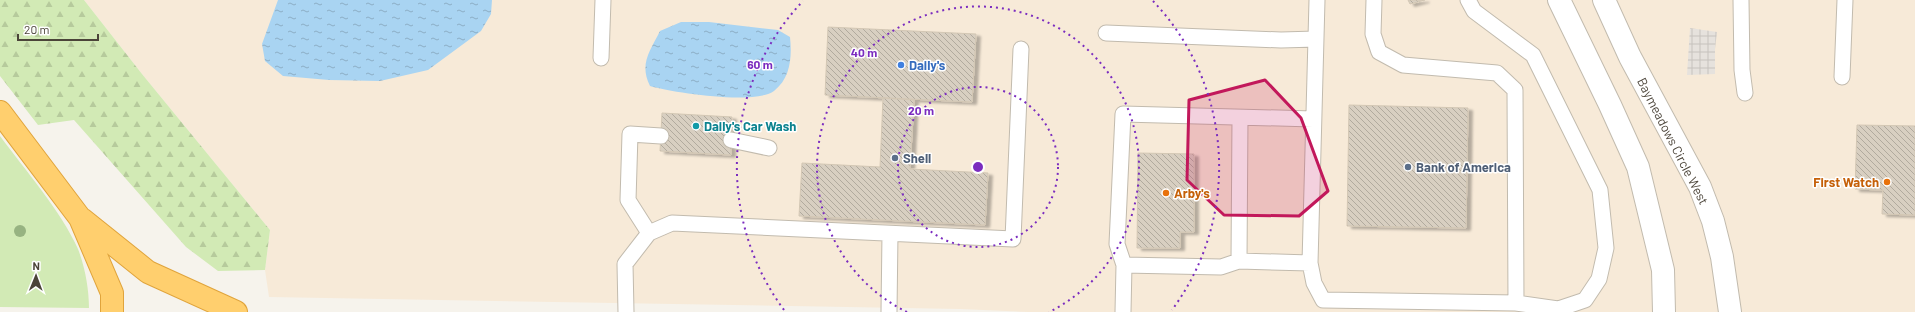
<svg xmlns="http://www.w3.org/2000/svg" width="1915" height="312" font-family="Barlow,sans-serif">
<defs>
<pattern id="industrial-grid" width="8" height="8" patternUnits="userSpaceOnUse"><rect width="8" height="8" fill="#e6e2dd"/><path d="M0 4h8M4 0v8" fill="none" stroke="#c7c3be"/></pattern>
<pattern id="forest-firs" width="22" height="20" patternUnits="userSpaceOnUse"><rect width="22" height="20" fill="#d2eab5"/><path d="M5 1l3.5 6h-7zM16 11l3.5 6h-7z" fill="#b6ca9c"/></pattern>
<pattern id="water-ripples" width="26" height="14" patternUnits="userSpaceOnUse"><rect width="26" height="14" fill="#a9d4f2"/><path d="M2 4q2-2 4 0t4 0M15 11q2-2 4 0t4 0" fill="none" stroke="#8caec5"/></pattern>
<pattern id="building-back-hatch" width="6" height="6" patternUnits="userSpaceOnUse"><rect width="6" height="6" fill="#d8cfc1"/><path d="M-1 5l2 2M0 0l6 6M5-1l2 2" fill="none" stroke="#b1aa9e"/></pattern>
<filter id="shadow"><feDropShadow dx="4.5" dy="2.5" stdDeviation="1" flood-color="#0004"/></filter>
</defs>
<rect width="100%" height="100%" fill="#f6f3ec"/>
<!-- commercial -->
<path fill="#f7ead8" d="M84 0H1915V312H1028L960 309 269 297 265 270 270 230 142 74Z"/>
<!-- industrial -->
<path fill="url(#industrial-grid)" d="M1690 28 1717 32 1715 49V74L1687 75Z"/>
<!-- green -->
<path fill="#d2eab5" d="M0 136C25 170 61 211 78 249 85 267 89 289 89 308L0 307Z"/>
<!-- forest -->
<path fill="url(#forest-firs)" d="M0 0H84L142 74 270 230 265 270 218 271 186 247 74 120 38 125 0 76Z"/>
<!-- water -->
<path fill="url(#water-ripples)" d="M278 0H492L491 14 481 31 428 70 380 81 329 80 283 76 265 61 262 44Z
M681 22H709L778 30 790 37C792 56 791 78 774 91 755 105 674 93 650 86 639 64 650 51 660 31Z"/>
<!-- building -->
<path fill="url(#building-back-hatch)" stroke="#d3c7b4" filter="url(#shadow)" d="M1408 0H1425L1410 4Z
M828 27 976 34 972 102 825 95Z
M883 98 914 100 910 169 988 173 985 225 799 216 802 163 880 167Z
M1349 105 1468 108 1466 228 1347 226Z
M662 113 732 117 731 155 660 151Z
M1857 125 1915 126V215L1882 214 1883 190 1855 189Z
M1138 153 1194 154V232H1180V248H1137Z"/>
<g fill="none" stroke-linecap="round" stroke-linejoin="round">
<!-- lane casing -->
<g stroke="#c2bbae" stroke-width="17">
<path id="lane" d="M1317 0 1310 263 1314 283 1323 300 1516 303
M1374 0 1373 34 1379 52 1403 65 1497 73 1515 90 1516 303 1558 309 1585 300 1599 279 1606 248 1600 190 1533 55 1474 11 1468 0
M1741 0 1742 70 1745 93
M1106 33 1281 40 1316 39
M601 58 603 0
M1842 77 1845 0
M731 140 769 148
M649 233 628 200 630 134 661 136
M1239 261 1240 118
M1124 265 1221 267 1239 261 1310 263
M626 312 625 264 649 233 672 223 1013 239 1021 49
M889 312 890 234
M1123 312 1124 265 1117 244 1123 114 1313 119"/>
</g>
<!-- street casing -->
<g stroke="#c2bbae" stroke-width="24">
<path id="street" d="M1559 0 1610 105 1638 167 1663 270 1664 312
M1604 0 1630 57 1700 187 1713 221 1722 257 1730 312"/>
</g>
<!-- highway casing -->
<g stroke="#e0a43c" stroke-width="24">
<path id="highway" d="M0 112 80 218 112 293V312
M82 219 148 272 236 312"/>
</g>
<!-- lane -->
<use href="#lane" stroke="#fff" stroke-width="15"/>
<!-- street -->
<use href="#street" stroke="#fff" stroke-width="22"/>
<!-- highway -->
<use href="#highway" stroke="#ffcf6e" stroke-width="22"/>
</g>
<!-- trees -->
<circle fill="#97b381" cx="20" cy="231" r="6"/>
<!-- marked area -->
<path fill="#c2185b" fill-opacity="0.2" stroke="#c2185b" stroke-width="3" stroke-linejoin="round" d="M1265 80 1301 118 1328 191 1299 216 1224 215 1187 180 1189 100Z"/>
<!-- distance rings -->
<g fill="none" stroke="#7b2cbf" stroke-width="2" stroke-dasharray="2 4">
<circle cx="978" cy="167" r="80"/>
<path d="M907 312A161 161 0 1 1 1049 312"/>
<path d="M784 310A241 241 0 0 1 803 1M1153 1A241 241 0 0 1 1172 310"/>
</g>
<!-- markers -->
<circle fill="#3f7fe0" stroke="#fff" stroke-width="1.5" cx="901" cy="65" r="4"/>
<circle fill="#0f9aa8" stroke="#fff" stroke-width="1.5" cx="696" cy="126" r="4"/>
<g fill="#5c6f8a" stroke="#fff" stroke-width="1.5">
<circle cx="895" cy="158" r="4"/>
<circle cx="1408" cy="167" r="4"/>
</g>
<g fill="#e8710a" stroke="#fff" stroke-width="1.5">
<circle cx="1887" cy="182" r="4"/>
<circle cx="1166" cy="193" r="4"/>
</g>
<g text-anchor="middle" stroke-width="3" stroke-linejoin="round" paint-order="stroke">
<!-- shop labels -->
<g font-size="13" font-weight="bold" fill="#366cbe" stroke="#fff" text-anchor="start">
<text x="909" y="70">Daily's</text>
</g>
<!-- culture labels -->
<g font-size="13" font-weight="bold" fill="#0d838f" stroke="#fff" text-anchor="start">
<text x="704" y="131">Daily's Car Wash</text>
</g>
<!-- street labels -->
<g font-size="13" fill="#4b4439" stroke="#fff">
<text transform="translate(1673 141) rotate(63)" y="5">Baymeadows Circle West</text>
</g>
<!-- service labels -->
<g font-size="13" font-weight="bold" fill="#4e5e75" stroke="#fff" text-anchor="start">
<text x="903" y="163">Shell</text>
<text x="1416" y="172">Bank of America</text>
</g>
<!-- food labels -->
<g font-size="13" font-weight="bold" fill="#c56008" stroke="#fff" text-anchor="end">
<text x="1879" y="187">First Watch</text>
<text x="1174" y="198" text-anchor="start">Arby's</text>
</g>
</g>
<circle cx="978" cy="167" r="6" fill="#7b2cbf" stroke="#fff" stroke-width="2"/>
<g font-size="12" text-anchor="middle" font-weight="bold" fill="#7b2cbf" stroke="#fff" stroke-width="3" stroke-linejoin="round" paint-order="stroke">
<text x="864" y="57">40 m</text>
<text x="760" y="69">60 m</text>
<text x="921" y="115">20 m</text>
</g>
<!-- north arrow -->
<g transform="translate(36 276) rotate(1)" stroke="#ffffff" stroke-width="3" paint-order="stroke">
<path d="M0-3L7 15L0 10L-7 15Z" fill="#4b4439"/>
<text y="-6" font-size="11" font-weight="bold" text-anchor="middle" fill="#4b4439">N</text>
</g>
<!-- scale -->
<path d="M18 34v6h80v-6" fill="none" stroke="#4b4439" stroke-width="2"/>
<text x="24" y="34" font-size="12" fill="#4b4439" stroke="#ffffff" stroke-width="3" paint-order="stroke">20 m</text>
</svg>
